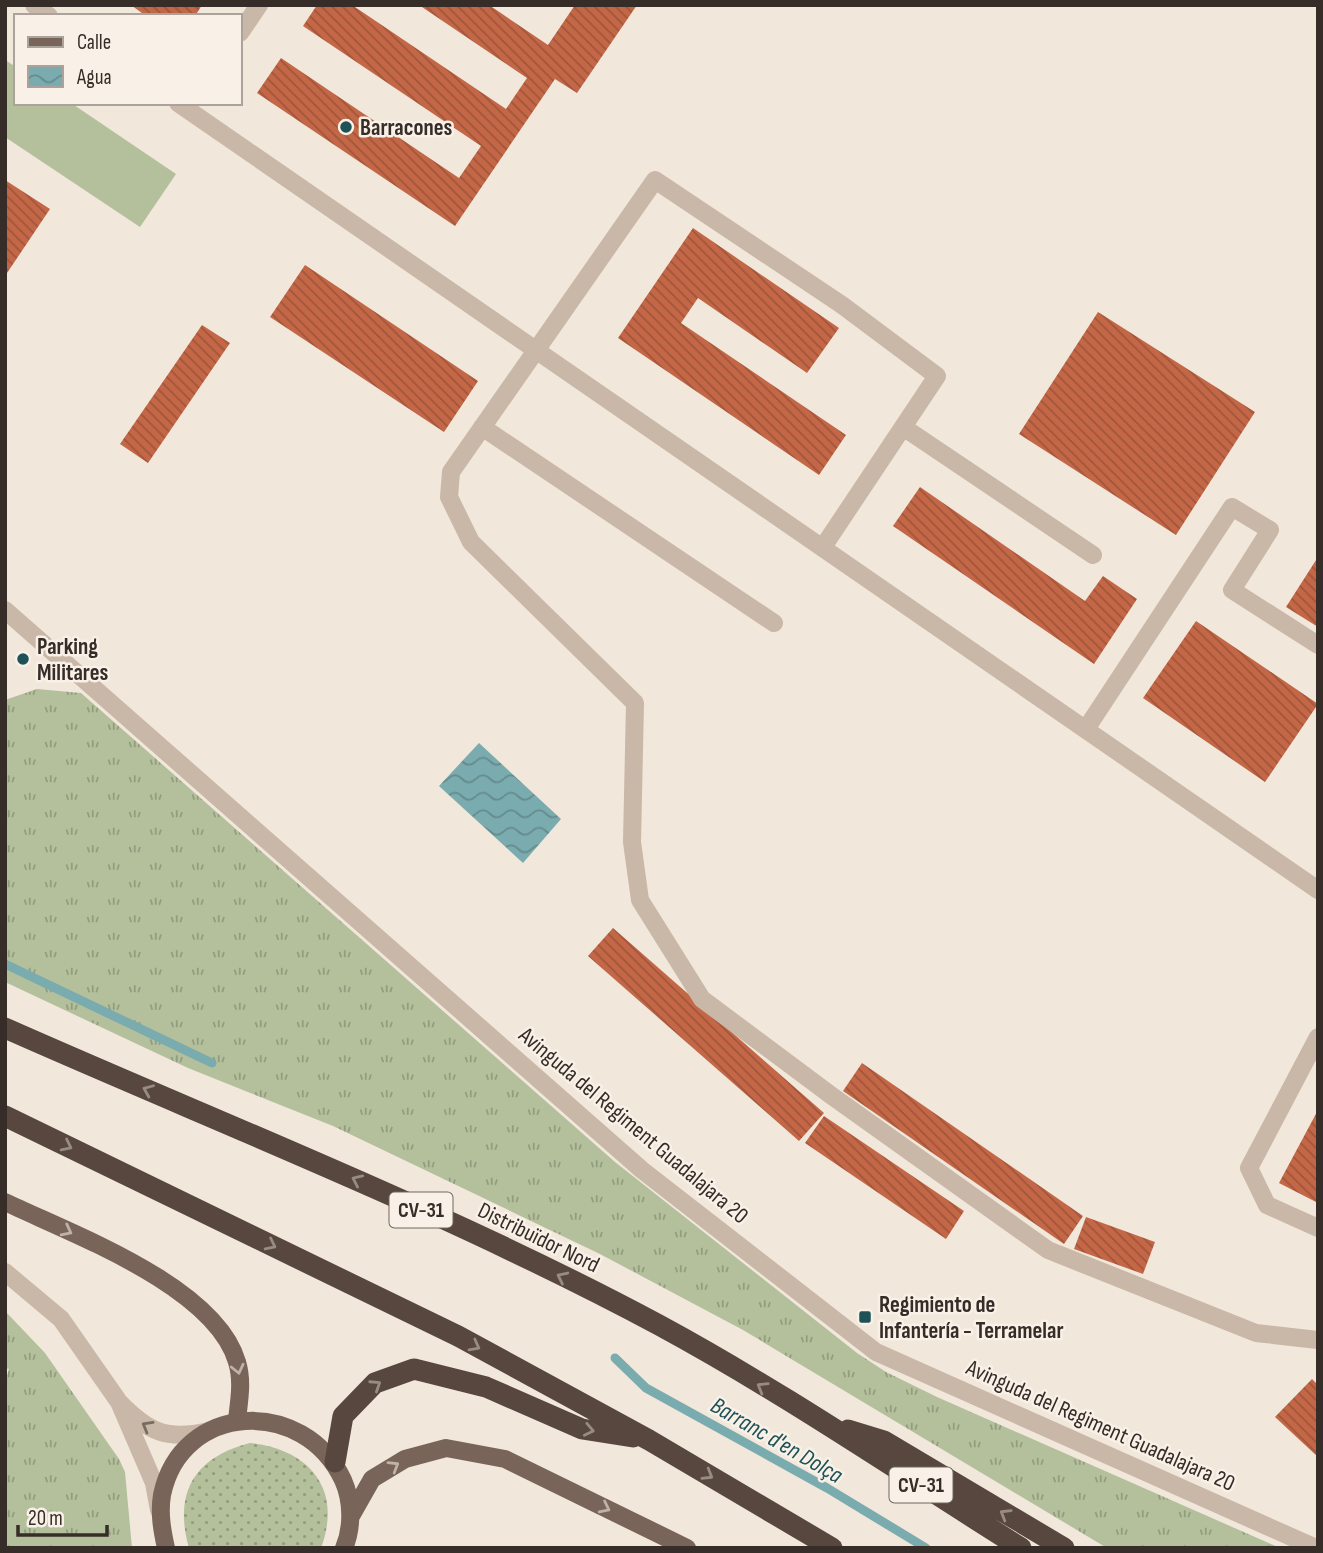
<svg xmlns="http://www.w3.org/2000/svg" width="1323" height="1553" font-family="'Sofia Sans Condensed',sans-serif">
<defs>
<pattern id="grass-tufts" width="24" height="20" patternUnits="userSpaceOnUse" patternTransform="scale(1.75)"><rect width="24" height="20" fill="#b3c09b"/><path d="M3 7l-1-3M5 7V3M7 7l1-3M15 17l-1-3M17 17v-4M19 17l1-3" fill="none" stroke="#929c7e"/></pattern>
<pattern id="garden-dots" width="8" height="8" patternUnits="userSpaceOnUse" patternTransform="scale(1.75)"><rect width="8" height="8" fill="#b3c09b"/><path d="M2 2h.1M6 6h.1" fill="none" stroke="#929c7e" stroke-width="1.8" stroke-linecap="round"/></pattern>
<pattern id="water-waves" width="16" height="10" patternUnits="userSpaceOnUse" patternTransform="scale(1.75)"><rect width="16" height="10" fill="#7aabae"/><path d="M0 5q4-4 8 0t8 0" fill="none" stroke="#658b8e"/></pattern>
<pattern id="building-back-hatch" width="6" height="6" patternUnits="userSpaceOnUse" patternTransform="scale(1.75)"><rect width="6" height="6" fill="#c46747"/><path d="M-1 5l2 2M0 0l6 6M5-1l2 2" fill="none" stroke="#a0553b"/></pattern>
</defs>
<rect width="100%" height="100%" fill="#f1e7db"/>
<!-- grass -->
<path fill="url(#grass-tufts)" d="M37 689 81 693 615 1162 857 1353 886 1372 937 1397 1280 1548H1107L743 1330 600 1254 333 1126 188 1068 5 982V700Z
M5 1311 45 1353 119 1459 125 1472 132 1548H5V1382L9 1369 5 1368Z"/>
<!-- garden -->
<path fill="url(#garden-dots)" d="M250 1443C309 1449 343 1489 321 1548H189C173 1492 195 1457 250 1443Z"/>
<!-- pitch -->
<path fill="#b3c09b" d="M5 60 16 67V103H71L176 174 140 227 5 137Z"/>
<!-- water -->
<path fill="url(#water-waves)" d="M479 743 561 819 523 863 439 786Z"/>
<g fill="none" stroke-linecap="round" stroke-linejoin="round">
<!-- stream -->
<path stroke="#7aabae" stroke-width="9" d="M5 964 212 1063
M615 1358 646 1388 827 1488 926 1548"/>
</g>
<!-- building -->
<path fill="url(#building-back-hatch)" d="M131 5H202L195 16H146Z
M317 5H352L506 109 527 78 419 5H489L548 45 575 5H637L577 93 555 79 455 226 257 93 281 58 459 178 481 146 303 26Z
M5 180 50 209 5 276Z
M693 228 839 328 807 373 698 298 681 323 846 435 819 475 618 338Z
M305 265 478 381 444 432 270 317Z
M1098 312 1255 412 1176 535 1019 434Z
M202 325 230 343 148 463 120 444Z
M920 487 1085 601 1103 576 1137 599 1094 664 893 526Z
M1318 557V627L1286 607Z
M1196 621 1318 704 1265 782 1143 698Z
M613 928 824 1113 799 1141 588 956Z
M862 1063 1083 1216 1064 1244 843 1091Z
M1318 1110V1203L1279 1183Z
M824 1116 964 1211 946 1239 805 1143Z
M1086 1217 1155 1242 1143 1274 1074 1249Z
M1312 1379 1318 1385V1457L1275 1417Z"/>
<g fill="none" stroke-linecap="round" stroke-linejoin="round">
<!-- minor -->
<path stroke="#c9b7a7" stroke-width="18" d="M34 5 49 16
M240 33 259 5
M178 103 1318 890
M482 427 774 623
M903 427 1093 555
M823 547 937 376 842 305 655 180 451 472 449 497 471 542 635 703 632 842 640 900 702 999 832 1096 1048 1250 1256 1333 1318 1340
M5 610 642 1170 876 1352 1316 1548
M1086 729 1232 507 1270 530 1232 590 1318 645
M1318 1037 1249 1168 1267 1205 1318 1228
M5 1272 61 1319 119 1402
M159 1510 154 1483 119 1402C148 1432 167 1441 209 1431"/>
<!-- major -->
<path stroke="#786459" stroke-width="18" d="M5 1202C72 1234 215 1286 237 1362 243 1381 239 1401 237 1420
M351 1516 372 1479 405 1459 446 1448 505 1459 687 1548
M166 1548C162 1530 159 1513 162 1495 181 1402 304 1396 343 1480 352 1500 353 1527 344 1548"/>
<!-- highway -->
<path stroke="#57473f" stroke-width="21" d="M5 1028C224 1125 448 1212 659 1325 783 1392 901 1473 1021 1548
M5 1116 458 1336 649 1440 832 1548
M848 1430 884 1441 1064 1548
M335 1462 343 1416 375 1383 414 1369 486 1387 582 1429 633 1437"/>
</g>
<!-- one-way arrows -->
<defs><path id="oneway-chevron" d="M-2-3.5L2.5 0L-2 3.5" fill="none" stroke-width="1.6" stroke-linecap="round" stroke-linejoin="round" transform="scale(1.75)"/></defs>
<g stroke="#988b82">
<use href="#oneway-chevron" transform="translate(148 1090) rotate(-157)"/>
<use href="#oneway-chevron" transform="translate(67 1146) rotate(26)"/>
<use href="#oneway-chevron" transform="translate(357 1180) rotate(-155)"/>
<use href="#oneway-chevron" transform="translate(271 1245) rotate(26)"/>
<use href="#oneway-chevron" transform="translate(562 1277) rotate(-154)"/>
<use href="#oneway-chevron" transform="translate(475 1346) rotate(28)"/>
<use href="#oneway-chevron" transform="translate(376 1385) rotate(-33)"/>
<use href="#oneway-chevron" transform="translate(762 1387) rotate(-149)"/>
<use href="#oneway-chevron" transform="translate(589 1430) rotate(12)"/>
<use href="#oneway-chevron" transform="translate(708 1475) rotate(31)"/>
<use href="#oneway-chevron" transform="translate(1005 1514) rotate(-149)"/>
</g>
<g stroke="#bfb2a7">
<use href="#oneway-chevron" transform="translate(67 1231) rotate(27)"/>
<use href="#oneway-chevron" transform="translate(238 1369) rotate(77)"/>
<use href="#oneway-chevron" transform="translate(394 1466) rotate(-31)"/>
<use href="#oneway-chevron" transform="translate(605 1508) rotate(26)"/>
</g>
<use stroke="#786b61" href="#oneway-chevron" transform="translate(147 1426) rotate(-150)"/>
<!-- markers -->
<g fill="#1e5257" stroke="#f9f1e7" stroke-width="2.5">
<circle cx="346" cy="127" r="7"/>
<circle cx="23" cy="659" r="7"/>
<rect x="858" y="1310" width="14" height="14" rx="3.5"/>
</g>
<g text-anchor="middle" stroke-width="5" stroke-linejoin="round" paint-order="stroke">
<!-- shield labels -->
<g fill="#f9f1e7" stroke="#706761" stroke-width="2">
<rect x="389.5" y="1192.5" width="63" height="35" rx="5"/>
<rect x="889.5" y="1467.5" width="63" height="35" rx="5"/>
</g>
<g font-size="21" font-weight="bold" fill="#362c28">
<text x="421" y="1217">CV-31</text>
<text x="921" y="1492">CV-31</text>
</g>
<!-- poi labels -->
<g font-size="23" font-weight="bold" fill="#362c28" stroke="#f9f1e7" text-anchor="start">
<text x="360" y="135">Barracones</text>
<text x="37" y="654">Parking<tspan x="37" dy="26">Militares</tspan></text>
<text x="879" y="1312">Regimiento de<tspan x="879" dy="26">Infantería - Terramelar</tspan></text>
</g>
<!-- street labels -->
<g font-size="23" fill="#362c28" stroke="#f9f1e7">
<text transform="translate(634 1125) rotate(40)" y="8">Avinguda del Regiment Guadalajara 20</text>
<text transform="translate(539 1237) rotate(26)" y="8">Distribuïdor Nord</text>
<text transform="translate(1101 1425) rotate(24)" y="8">Avinguda del Regiment Guadalajara 20</text>
</g>
<!-- water labels -->
<g font-size="24" font-style="italic" fill="#1e5257" stroke="#f9f1e7">
<text transform="translate(777 1440) rotate(30)" y="8">Barranc d'en Dolça</text>
</g>
</g>
<!-- border -->
<rect width="1323" height="1553" fill="none" stroke="#362c28" stroke-width="14"/>
<!-- legend -->
<rect x="14" y="14" width="228" height="91" fill="#f9f1e7" stroke="#aba29b" stroke-width="2"/>
<rect x="28" y="37" width="35" height="10" fill="#786459" stroke="#aba29b" stroke-width="2"/>
<text x="77" y="49" font-size="21" fill="#362c28">Calle</text>
<rect x="28" y="66" width="35" height="21" fill="url(#water-waves)" stroke="#aba29b" stroke-width="2"/>
<text x="77" y="84" font-size="21" fill="#362c28">Agua</text>
<!-- scale -->
<path d="M18 1525v10h89v-10" fill="none" stroke="#362c28" stroke-width="3.5"/>
<text x="28" y="1525" font-size="21" fill="#362c28" stroke="#f9f1e7" stroke-width="5" paint-order="stroke">20 m</text>
</svg>
